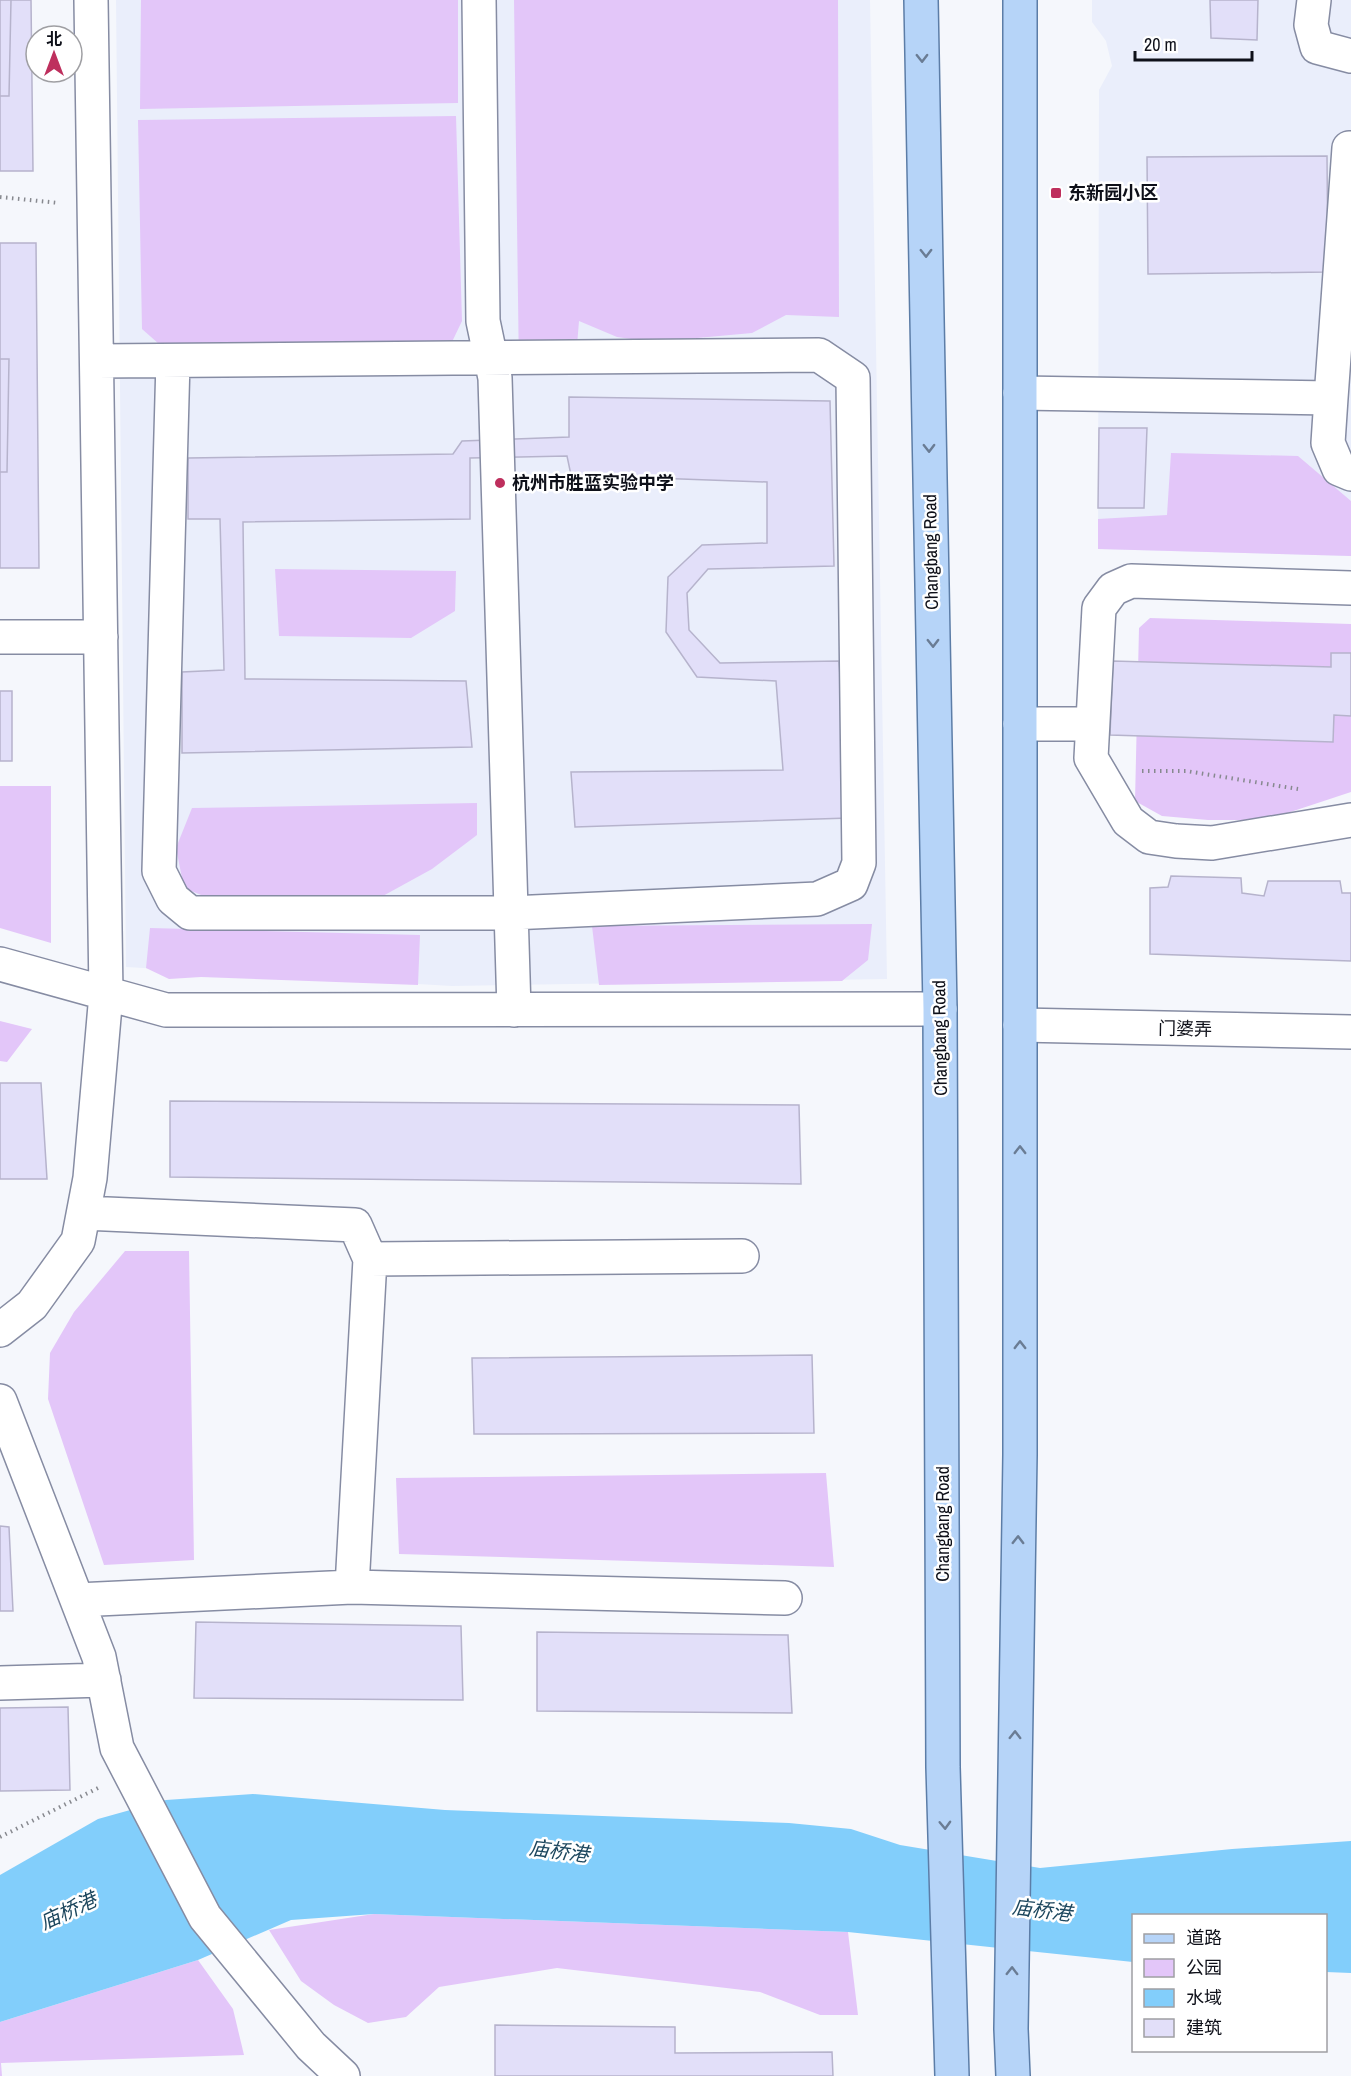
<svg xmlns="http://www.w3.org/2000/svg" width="1351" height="2076" font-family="'Archivo Narrow','Noto Sans SC',sans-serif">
<rect width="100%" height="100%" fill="#f5f7fc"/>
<!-- built -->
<path fill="#eaeefb" d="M116 0H870L887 979 452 986 126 967Z
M1092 0H1351V556L1098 549 1099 90 1112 66 1106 41 1092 22Z"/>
<!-- green -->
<path fill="#e3c6f9" d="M141 0H458V103L140 109Z
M514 0H838L839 317 786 315 752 333 653 342 617 337 579 321 575 370 519 372Z
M456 116 462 321 451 344H159L142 329 138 120Z
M1171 453 1298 456 1351 501V556L1098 549V519L1167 515Z
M275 569 456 571 455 611 411 638 279 636Z
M1150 618 1351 624V792L1266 820H1208L1162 816 1135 801 1139 628Z
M0 786H51V943L0 928Z
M477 803V835L432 869 381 897 211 899 184 888 176 848 192 808Z
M872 924 868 960 842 981 599 985 592 926Z
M150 928 420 935 418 985 201 977 169 979 146 968Z
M0 1021 32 1029 7 1062 0 1061Z
M125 1251H189L194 1560 104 1565 48 1399 50 1353 74 1312Z
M826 1473 834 1567 399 1554 396 1478Z
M374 1914 848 1932 858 2015H820L760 1992 557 1968 439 1987 406 2017 368 2023 334 2005 301 1981 269 1930Z
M198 1960 233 2009 244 2055 1 2063 2 2076H0V2022Z"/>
<!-- water -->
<path fill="#82cefb" d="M253 1794 445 1810 789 1823 851 1829 900 1845 1040 1868 1232 1849 1351 1841V1973L1326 1972V1916H1134L1133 1962 848 1932 374 1914 291 1920 198 1960 0 2022V1875L98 1819 166 1800Z"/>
<!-- building -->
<path fill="#e2dff9" stroke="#b6b3cc" stroke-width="1.5" d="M0 0H11L9 96H0Z
M11 0H31L33 171H0V96H9Z
M1210 0H1258L1257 40 1211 38Z
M1327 156 1328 272 1148 274 1147 157Z
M0 243H36L39 568H0V472H7L9 359H0Z
M0 359H9L7 472H0Z
M569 397 830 401 834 566 708 569 687 593 689 630 720 663 839 661 849 818 575 827 571 772 783 770 776 681 697 677 666 632 668 577 702 545 767 543V482L571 475 567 456 470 458V519L243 522 245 679 466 681 472 747 182 753V672L224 670 220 519H188V458L453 454 462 441 569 437Z
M1099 428H1147L1144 508H1098Z
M1331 653H1351V716L1334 715 1333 742 1110 735 1113 661 1331 667Z
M0 691H12V761H0Z
M1171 876 1241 878 1242 893 1264 896 1268 881H1340L1342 893H1351V961L1150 954V888L1168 887Z
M0 1083H41L47 1179H0Z
M170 1101 799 1105 801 1184 170 1177Z
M812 1355 814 1433 474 1434 472 1358Z
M0 1526 9 1527 13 1611H0Z
M196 1622 461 1626 463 1700 194 1698Z
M537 1632 788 1635 792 1713 537 1711Z
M68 1707 70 1790 0 1791V1708Z
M495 2025 675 2027V2053L832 2052 833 2076H495Z"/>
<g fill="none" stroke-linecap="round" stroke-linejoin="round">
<!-- minor casing -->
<g stroke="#868ca3" stroke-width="36">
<path id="minor" d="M479 0 483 321 495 378 514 1010
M1314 0 1311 25 1317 47 1351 56
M97 361C337 359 578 358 819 355L853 378 859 863 851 884 817 899 511 913H190L173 899 159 871 173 361
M1020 393 1331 398 1328 443 1339 469 1351 474
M1331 398 1349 148
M1351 588 1131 581 1113 589 1099 608 1091 758 1128 821 1149 837 1176 841 1212 843 1351 820
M0 637H101
M1020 724H1092
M0 964 166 1010 940 1009
M1020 1025 1351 1032
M84 1213 355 1225 370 1259 352 1587
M370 1259 742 1256
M0 1330 32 1305 78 1241 90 1178 106 994 91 0
M0 1401 99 1657 117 1748 205 1917 311 2046 343 2076
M77 1600 352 1587 785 1598
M0 1683 104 1680"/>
</g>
<!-- major casing -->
<g stroke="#5c7da7" stroke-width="36">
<path id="major" d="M921 0 940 1009 943 1767 952 2076
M1013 2076 1011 2029 1020 1455V0"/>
</g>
<!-- path -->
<path stroke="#87898f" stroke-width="4" stroke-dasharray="1.5 4.5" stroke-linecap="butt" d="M0 197 59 203
M1142 771H1186L1298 789
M0 1837 98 1788"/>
<!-- minor -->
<use href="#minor" stroke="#fff" stroke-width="33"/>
<!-- major -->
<use href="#major" stroke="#b6d4f8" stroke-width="33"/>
</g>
<!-- one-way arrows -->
<defs><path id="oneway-chevron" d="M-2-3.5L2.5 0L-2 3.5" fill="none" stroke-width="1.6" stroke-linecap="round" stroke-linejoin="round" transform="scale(1.5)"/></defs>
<g stroke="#6a7c94">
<use href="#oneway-chevron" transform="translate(922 58) rotate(89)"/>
<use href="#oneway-chevron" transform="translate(926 253) rotate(89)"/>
<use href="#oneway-chevron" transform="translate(929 448) rotate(89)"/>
<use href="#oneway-chevron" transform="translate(933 643) rotate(89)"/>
<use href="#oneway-chevron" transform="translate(1020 1150) rotate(-90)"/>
<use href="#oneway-chevron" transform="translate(1020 1345) rotate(-90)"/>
<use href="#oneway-chevron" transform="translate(1018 1540) rotate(-89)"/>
<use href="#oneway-chevron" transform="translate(1015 1735) rotate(-89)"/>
<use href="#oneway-chevron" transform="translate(945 1825) rotate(88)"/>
<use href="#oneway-chevron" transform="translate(1012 1971) rotate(-89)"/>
</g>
<!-- markers -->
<g fill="#be2f5d" stroke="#fff" stroke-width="2">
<rect x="1050" y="187" width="12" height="12" rx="3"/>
<circle cx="500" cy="483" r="6"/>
</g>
<g text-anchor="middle" stroke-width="5" stroke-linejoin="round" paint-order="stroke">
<!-- poi labels -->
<g font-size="18" font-weight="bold" fill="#0e1019" stroke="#fff" text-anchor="start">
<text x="1068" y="199">东新园小区</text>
<text x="512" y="489">杭州市胜蓝实验中学</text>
</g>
<!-- street labels -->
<g font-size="18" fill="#0e1019" stroke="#fff">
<text transform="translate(931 552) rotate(-91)" y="6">Changbang Road</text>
<text transform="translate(1185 1029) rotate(1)" y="6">门婆弄</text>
<text transform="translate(940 1038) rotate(-91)" y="6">Changbang Road</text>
<text transform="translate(943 1524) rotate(-90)" y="6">Changbang Road</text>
</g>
<!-- water labels -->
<g font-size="20" font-style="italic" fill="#1d475e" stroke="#fff">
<text transform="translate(559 1851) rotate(7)" y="7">庙桥港</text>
<text transform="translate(1042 1910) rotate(7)" y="7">庙桥港</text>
<text transform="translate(68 1911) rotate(-25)" y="7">庙桥港</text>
</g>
</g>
<!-- legend -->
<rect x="1132" y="1914" width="195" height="138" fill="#ffffff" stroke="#9f9fa3" stroke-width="1.5"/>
<rect x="1144" y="1934" width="30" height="9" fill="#b6d4f8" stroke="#9f9fa3" stroke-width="1.5"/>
<text x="1186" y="1944" font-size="18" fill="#0e1019">道路</text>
<rect x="1144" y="1959" width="30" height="18" fill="#e3c6f9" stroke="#9f9fa3" stroke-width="1.5"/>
<text x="1186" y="1974" font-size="18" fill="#0e1019">公园</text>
<rect x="1144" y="1989" width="30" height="18" fill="#82cefb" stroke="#9f9fa3" stroke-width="1.5"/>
<text x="1186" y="2004" font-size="18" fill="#0e1019">水域</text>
<rect x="1144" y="2019" width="30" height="18" fill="#e2dff9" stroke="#9f9fa3" stroke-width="1.5"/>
<text x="1186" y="2034" font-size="18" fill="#0e1019">建筑</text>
<!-- north arrow -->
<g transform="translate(54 54)"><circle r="28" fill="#ffffff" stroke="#9f9fa3" stroke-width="1.5"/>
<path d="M0-4.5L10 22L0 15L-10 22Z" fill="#be2f5d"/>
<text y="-9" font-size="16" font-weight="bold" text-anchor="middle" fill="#0e1019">北</text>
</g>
<!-- scale -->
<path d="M1135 51v9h117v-9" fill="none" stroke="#0e1019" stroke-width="3"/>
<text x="1144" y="51" font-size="18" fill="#0e1019" stroke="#ffffff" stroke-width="4.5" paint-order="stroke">20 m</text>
</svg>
